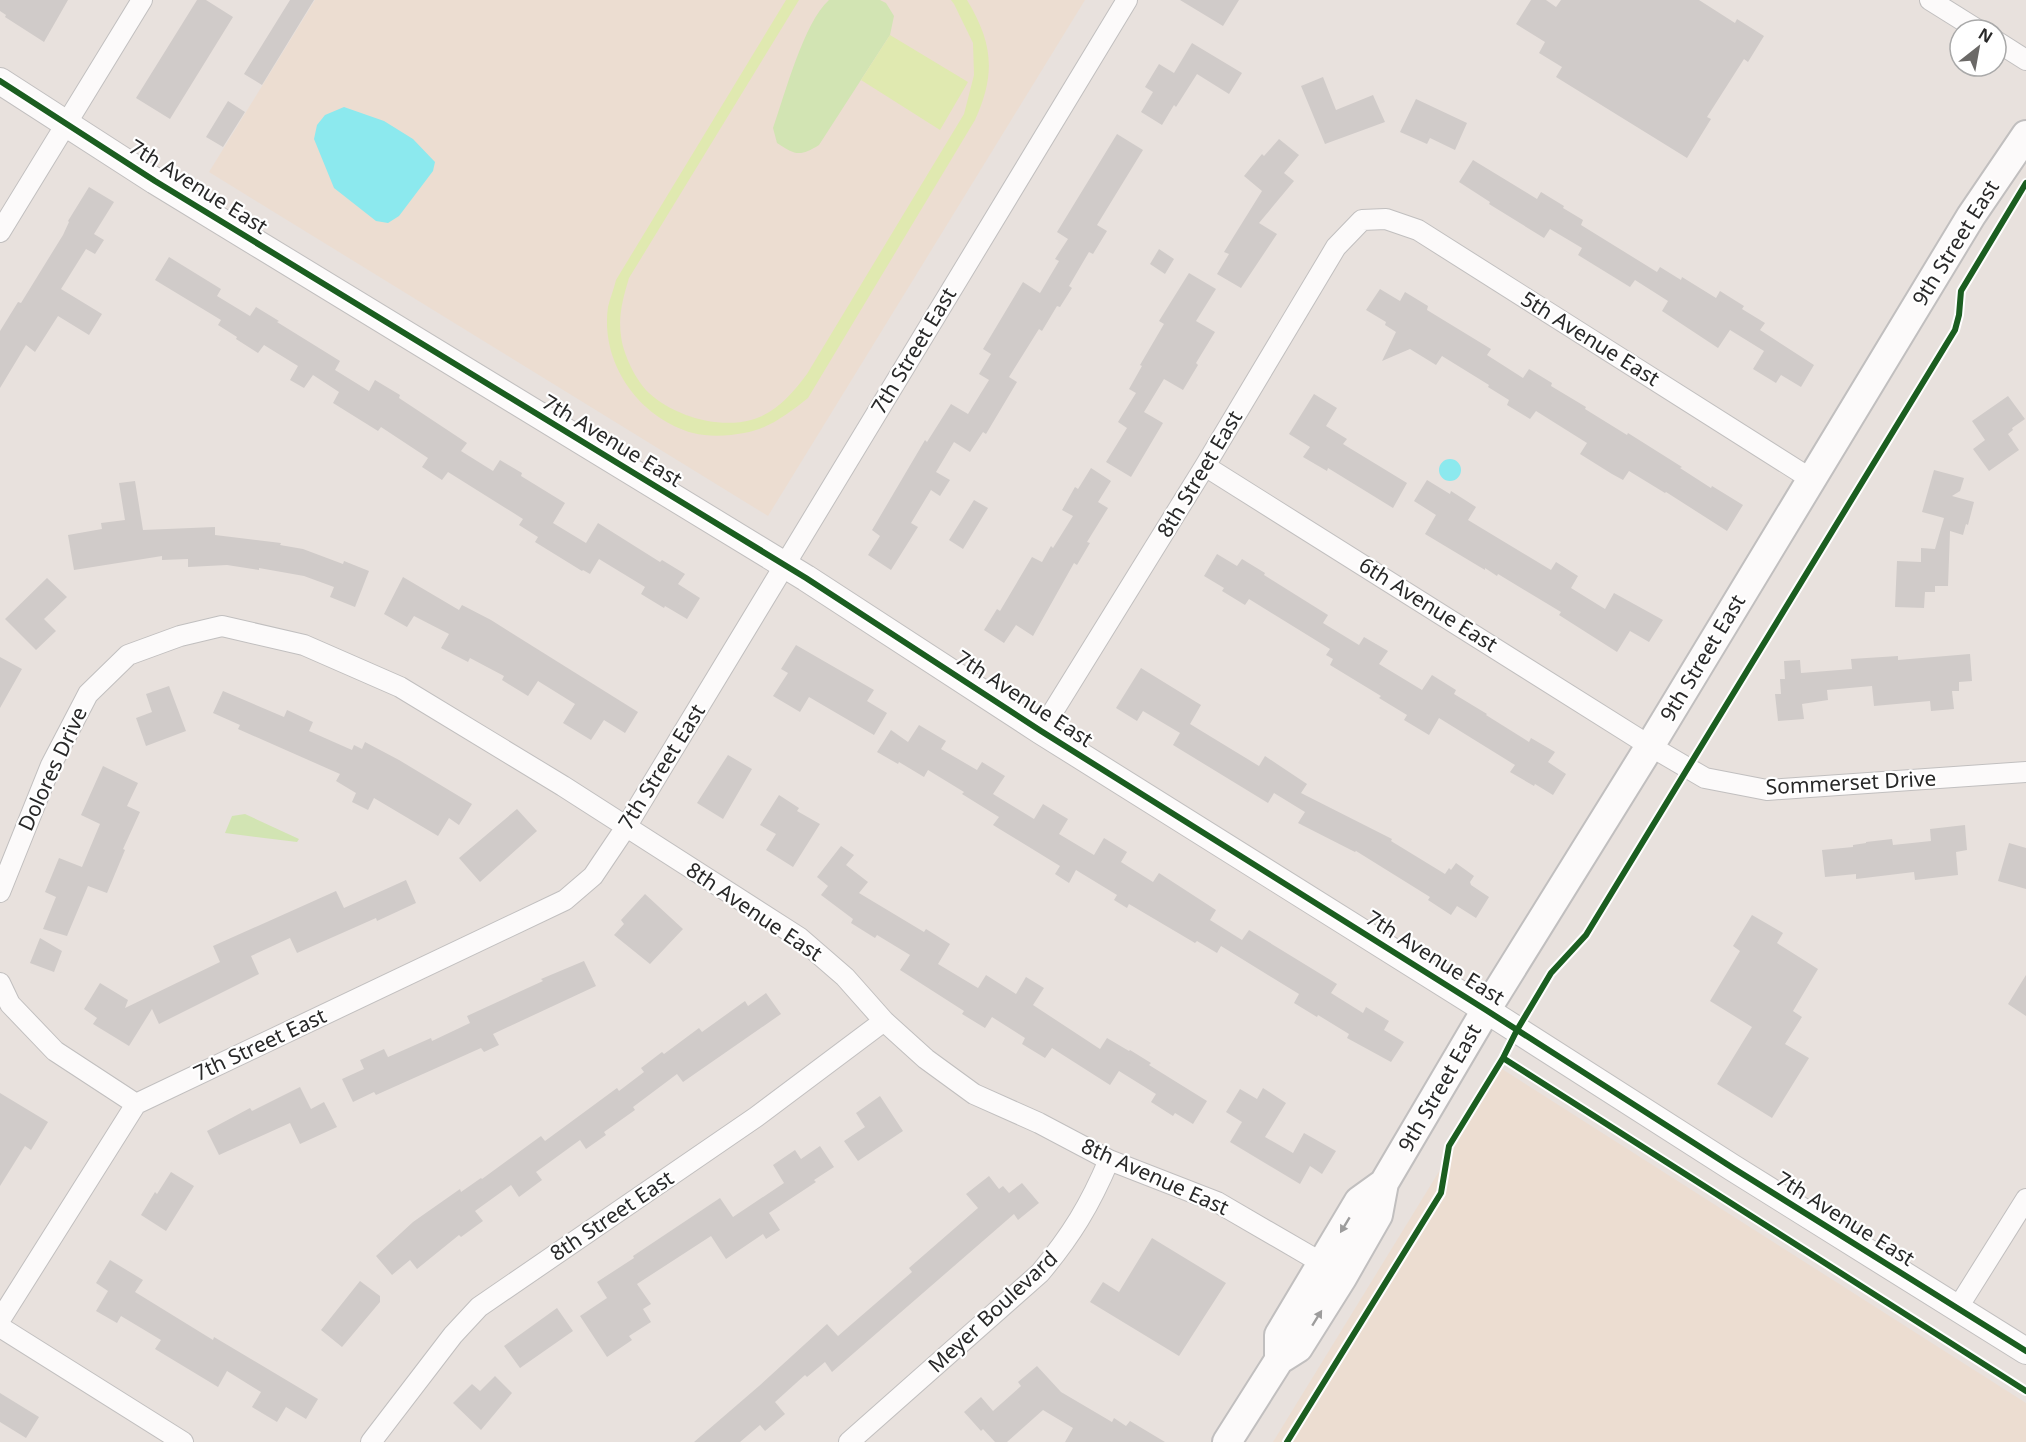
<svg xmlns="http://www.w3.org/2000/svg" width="2026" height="1442" font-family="'Noto Sans',sans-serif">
<rect width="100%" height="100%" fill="#e8e1dd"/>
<!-- education -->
<path fill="#ecddd1" d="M315 0H1085L768 516 209 172Z
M1502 1069 2026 1403V1442H1273Z"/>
<!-- green -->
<path fill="#d2e4b3" d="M829 0H880L886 3 894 16 890 35 819 145C800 157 795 155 777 143L773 128C785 94 804 22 829 0Z
M245 814 299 839 297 842 225 833 232 816Z"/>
<!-- pitch -->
<path fill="#e0e9b0" d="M786 0H799L629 278C623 298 618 316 621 336 623 354 636 381 649 393 674 416 718 429 751 420 776 413 792 394 807 374L964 114 974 75 973 43 954 4 951 0H967C993 43 996 74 975 120L808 398C789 413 769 429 744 433 729 436 708 437 693 433 639 418 600 363 608 307 610 298 614 289 616 280Z
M890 35 968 82 940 130 861 80Z"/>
<!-- water -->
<path fill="#8ce9ee" d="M344 107 384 121 413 139 435 162 433 171 399 216 388 223 376 221 334 188 314 139 317 125 325 115Z
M1439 470a11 11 0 1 1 22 0a11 11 0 1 1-22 0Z"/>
<!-- building -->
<path fill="#d0cbc9" d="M0 0H68L44 42 5 17 6 15 0 11Z
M197 0H206L233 17 170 119 136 98Z
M290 0H314L262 85 244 74Z
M1180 0H1239L1223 26Z
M1531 0H1546L1556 7 1561 0H1699L1735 23 1737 19 1764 36 1748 62 1744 59 1707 117 1711 119 1687 158 1556 77 1562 67 1539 53 1545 42 1516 24Z
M1192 43 1242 73 1229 94 1197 74 1176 107 1174 105 1162 125 1141 112 1153 92 1145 87 1159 64 1174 73Z
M1323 77 1336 110 1373 95 1385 122 1325 144 1301 86Z
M1416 99 1467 123 1455 150 1430 138 1427 144 1400 132Z
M228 101 245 112 223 147 206 137Z
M1117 134 1143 150 1097 225 1107 231 1093 254 1089 252 1069 286 1072 288 1060 307 1057 306 1042 331 1039 329 1009 377 1017 382 986 434 983 432 970 452 954 442 936 472 950 480 940 496 931 490 911 523 918 527 891 570 868 555 880 536 872 530 925 440 927 442 951 404 968 414 989 380 979 374 991 354 983 349 1023 282 1040 293 1059 261 1055 259 1068 239 1057 232Z
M1279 139 1299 155 1284 173 1294 181 1259 223 1277 234 1241 288 1217 274 1229 254 1224 252 1262 191 1244 176 1262 154 1264 156Z
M1473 160 1537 199 1541 192 1564 206 1563 208 1583 220 1581 225 1657 272 1660 267 1681 280 1682 277 1716 298 1720 291 1744 306 1742 309 1765 323 1760 330 1814 365 1801 387 1781 375 1776 383 1753 369 1764 351 1730 330 1718 348 1662 311 1668 301 1635 280 1630 287 1578 255 1582 248 1550 229 1544 238 1489 204 1490 202 1459 182Z
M89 187 114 202 94 234 104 240 95 254 86 249 61 289 102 314 89 335 58 316 35 352 26 345 0 388V331L18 302 21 303 63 235 69 222 68 221Z
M1159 249 1174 259 1165 274 1150 264Z
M169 257 221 289 217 296 250 316 256 307 279 321 277 322 340 361 335 370 369 391 375 380 400 395 399 398 467 443 461 451 493 471 500 460 522 473 521 476 565 503 553 523 586 543 598 523 660 562 662 560 685 574 678 584 700 598 687 619 665 606 664 608 641 594 645 587 599 559 590 574 583 570 582 571 535 542 538 537 519 525 523 519 448 472 442 480 422 467 428 458 381 427 378 431 333 403 339 392 313 375 304 388 290 380 298 366 264 345 258 353 236 339 237 337 218 325 221 320 155 280Z
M1189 273 1216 289 1196 321 1215 332 1196 363 1198 365 1183 390 1164 379 1144 412 1163 423 1131 477 1106 462 1127 428 1118 422 1136 393 1129 389 1142 366 1140 365 1164 324 1159 321Z
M1380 289 1400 301 1405 292 1428 306 1427 310 1491 349 1487 355 1523 378 1529 369 1552 383 1551 386 1586 407 1585 409 1627 435 1628 433 1682 467 1680 468 1711 488 1712 486 1743 505 1727 531 1666 492 1665 493 1629 471 1623 480 1612 474 1580 454 1587 443 1536 411 1530 419 1507 405 1509 400 1488 387 1489 385 1442 356 1436 365 1410 349 1382 361 1396 332 1385 325 1386 322 1366 310Z
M1314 394 1337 408 1326 426 1347 439 1343 444 1407 483 1393 508 1328 468 1327 471 1303 457 1310 447 1289 434Z
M2008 396 2025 419 2012 428 2013 430 2008 434 2019 450 1989 471 1973 449 1985 440 1972 421Z
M1091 468 1111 481 1098 502 1108 508 1087 542 1090 543 1077 565 1074 563 1033 636 1016 625 1004 643 984 630 997 609 1000 611 1032 557 1042 562 1051 546 1053 548 1073 516 1062 510 1075 487 1078 489Z
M1934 470 1964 478 1960 491 1952 496 1974 502 1968 525 1966 524 1963 535 1950 531 1948 586H1935V592H1925L1924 608 1895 607 1897 561 1921 562V548L1935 549 1944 518 1922 512Z
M1427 480 1450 494 1451 491 1476 507 1468 520 1551 570 1556 562 1578 576 1571 588 1605 609 1614 593 1663 620 1649 642 1630 631 1617 652 1559 615 1561 612 1498 574 1497 576 1485 568V570L1425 534 1436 515 1414 501Z
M135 481 143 530 215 527V535L281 543 280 545 303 549 343 564 344 561 369 571 355 607 330 597 334 587 304 576 259 568V570L227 565 188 567V559L162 560V556L74 570 68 535 102 529 101 523 125 520 119 483Z
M974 500 988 508 963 549 949 540Z
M1217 554 1237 566 1242 559 1265 573 1264 575 1328 615 1323 623 1359 645 1364 637 1388 651 1379 664 1422 690 1432 675 1456 690 1454 694 1487 714 1486 715 1529 742 1531 738 1555 752 1548 762 1566 774 1553 795 1535 784 1534 786 1510 772 1515 765 1439 718 1429 735 1404 720 1407 715 1379 698 1381 696 1330 665 1333 659 1326 655 1330 649 1249 599 1245 605 1222 591 1224 588 1204 576Z
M403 577 459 610 462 605 491 620 638 712 625 733 604 720 591 740 563 723 575 704 538 681 528 696 502 680 504 676 470 658 468 662 441 648 449 634 414 616 407 627 384 614Z
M47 578 67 597 44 619 56 631 36 650 5 619Z
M796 645 874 690 867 701 887 713 874 735 809 697 800 712 773 696 788 673 781 669Z
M1970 654 1972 681 1959 682V691H1952L1954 709 1931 711 1930 701 1874 706 1872 686 1827 690 1828 700 1802 704 1804 719 1778 721 1775 694H1781L1780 679H1785L1784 661 1800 660 1801 673 1852 669 1851 659 1898 656V660Z
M0 657 22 669 0 708Z
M1141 668 1201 705 1190 724 1259 766 1265 756 1307 784 1301 793 1392 839 1391 841 1445 874 1449 868 1451 870 1456 863 1474 876 1470 882 1471 885 1489 897 1476 918 1457 906 1451 915 1428 900 1430 897 1356 851 1355 852 1298 823 1305 812 1274 793 1268 803 1173 745 1180 733 1143 711 1137 721 1116 708Z
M169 686 186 731 146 746 136 718 152 712 146 694Z
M223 691 284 717 287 710 313 722 309 731 352 750 354 745 362 749 365 742 399 760 472 804 459 825 449 818 438 836 374 798 368 810 352 802 356 793 336 781 340 774 238 729 240 725 213 713Z
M919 725 946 741 941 749 977 770 982 762 1005 776 993 794 1034 819 1043 804 1068 819 1059 834 1094 855 1104 838 1127 852 1121 862 1153 882 1159 873 1216 910 1210 920 1242 940 1249 930 1337 984 1331 993 1363 1013 1366 1007 1389 1021 1384 1030 1404 1042 1391 1062 1347 1038 1349 1034 1318 1015 1317 1017 1294 1003 1299 994 1221 946 1217 953 1197 941 1195 943 1129 904 1127 908 1114 900 1117 895 1076 870 1069 883 1055 874 1060 866 993 825 999 817 962 794 964 792 928 770 924 777 899 762 898 764 877 752 891 730 908 742Z
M728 755 752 769 723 819 697 803Z
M103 766 138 783 127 806 140 812 123 849 125 850 107 893 88 886 67 936 43 929 56 897 45 892 59 858 82 867 100 824 81 815Z
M779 795 799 808 797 811 820 824 793 867 766 850 776 834 760 825Z
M517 809 537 831 480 882 459 858Z
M1965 825 1967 850 1956 852 1958 875 1915 880 1914 872 1856 879V874L1825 877 1822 850 1853 847V845L1866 843V842L1892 839 1893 845 1931 841 1930 829Z
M2009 843 2026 848V889L1998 881Z
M841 846 854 855 846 865 868 882 859 893 924 932 926 929 950 944 938 964 978 988 986 975 1016 994 1026 977 1044 988 1033 1005 1100 1049 1107 1038 1129 1051 1130 1050 1151 1063 1149 1065 1207 1101 1193 1124 1175 1113 1173 1116 1151 1102 1156 1094 1119 1071 1110 1085 1052 1048 1045 1058 1022 1044 1025 1038 992 1017 985 1028 962 1014 964 1011 900 970 910 955 877 935 875 938 851 923 853 919 821 895 828 886 817 877Z
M406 880 416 903 377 921 376 918 297 953 290 938 251 956 259 974 159 1024 152 1009 129 1046 93 1024 97 1018 84 1009 100 983 128 1000 125 1008 220 962 213 946 336 891 344 908Z
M645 894 683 929 650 964 614 935 624 924 621 920Z
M1752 915 1783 933 1777 943 1818 969 1793 1011 1802 1017 1785 1044 1809 1058 1772 1118 1717 1084 1752 1027 1710 1001 1740 951 1733 946Z
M40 938 62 951 54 972 30 963Z
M584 961 596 986 493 1034 499 1045 484 1052 481 1048 376 1095 374 1092 353 1102 342 1079 364 1069 360 1060 384 1049 388 1057 431 1038 432 1041 470 1023 467 1016 543 981 541 979Z
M2026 975V1016L2008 1004Z
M766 993 781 1014 683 1082 677 1074 633 1107 635 1110 604 1132 606 1135 586 1149 580 1140 536 1172 542 1180 519 1197 511 1185 475 1211 483 1221 461 1237 459 1235 417 1269 410 1260 392 1275 376 1256 413 1222 460 1189 461 1192 481 1178 482 1179 541 1136 545 1141 617 1088 619 1091 644 1072 641 1068 662 1052 664 1054 699 1028 702 1032 745 1001 748 1006Z
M300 1087 311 1109 324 1102 337 1127 300 1144 290 1123 219 1155 207 1131 250 1108 252 1111Z
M1263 1088 1286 1103 1265 1137 1293 1153 1304 1133 1336 1151 1322 1174 1310 1166 1300 1184 1230 1142 1242 1122 1226 1112 1240 1089 1257 1099Z
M0 1093 48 1122 31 1150 25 1146 0 1186Z
M880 1096 903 1131 858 1161 844 1141 865 1127 856 1113Z
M820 1146 834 1167 814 1180 816 1182 769 1213 780 1230 766 1239 763 1234 726 1259 711 1236 637 1284 651 1304 643 1309 651 1322 629 1336 632 1340 607 1357 580 1316 607 1298 597 1282 634 1258 633 1256 720 1198 733 1217 784 1183 773 1165 795 1150 801 1159Z
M171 1172 194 1186 166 1231 141 1215 155 1192 157 1194Z
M989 1176 999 1189 1003 1186 1009 1193 1022 1183 1039 1203 1018 1220 1014 1214 832 1372 825 1362 807 1377 805 1375 775 1402 785 1414 765 1431 760 1425 740 1442H694L759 1386 827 1324 838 1336 912 1272 909 1268 978 1208 966 1194Z
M1152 1238 1226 1283 1179 1356 1090 1302 1103 1282 1119 1292Z
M110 1260 143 1280 135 1292 213 1340 214 1337 318 1399 306 1419 286 1407 277 1422 252 1407 261 1392 227 1371 218 1387 155 1349 161 1340 121 1316 117 1323 96 1311 108 1291 96 1283Z
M360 1281 380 1296V1302L342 1347 321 1330Z
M557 1308 573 1331 520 1368 504 1346Z
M1037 1366 1061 1392 1112 1422 1114 1418 1126 1426 1130 1421 1165 1442H1065L1073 1428 1043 1410 1007 1442H995L983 1429 981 1431 964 1412 981 1397 993 1411 1021 1386 1018 1382Z
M495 1376 512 1393 481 1430 453 1403 472 1384 480 1391Z
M0 1393 39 1417 26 1438 0 1422Z"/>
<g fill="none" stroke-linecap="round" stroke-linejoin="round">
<!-- minor casing -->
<g stroke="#c1bfbf" stroke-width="22">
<path id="minor" d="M1930 0 1978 30
M1996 41 2026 60
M0 232 142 0
M1205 466 1650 746 1705 778 1767 790 2026 772
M1041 731 1205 466 1336 247 1362 220 1386 219 1418 230 1811 479
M0 892 51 765 88 694 128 655 180 636 222 626 304 645 400 687 563 786 800 938 845 977 884 1021 926 1059 974 1094 1039 1123 1109 1160 1217 1202 1322 1263
M0 983 10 1004 55 1051 136 1104
M1957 1309 2026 1199
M0 1320 136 1104 565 900 593 876 626 827 1127 0
M0 1327 183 1442
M371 1442 453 1335 479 1307 756 1117 884 1021
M849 1442 1040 1273C1071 1236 1090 1205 1109 1160"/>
</g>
<!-- tertiary casing -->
<g stroke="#c1bfbf" stroke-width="28">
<path id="tertiary" d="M0 81 155 181 806 578 1041 731 1486 1010 1733 1168 2026 1351"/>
</g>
<!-- secondary casing -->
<g stroke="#c1bfbf" stroke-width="32">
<path id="secondary" d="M1279 1360V1335L1322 1263 1359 1201 1384 1183
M1227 1442 1279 1360 1298 1348 1342 1278 1378 1215 1384 1183 1486 1010 1650 746 1971 216 2026 135"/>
</g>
<!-- minor -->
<use href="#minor" stroke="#fcfafa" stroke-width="20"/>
<!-- tertiary -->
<use href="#tertiary" stroke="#fcfafa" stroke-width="26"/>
<!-- secondary -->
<use href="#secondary" stroke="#fcfafa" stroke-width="28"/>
<!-- cycleway casing -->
<g stroke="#fff" stroke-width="10">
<path id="cycleway" d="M0 81 155 181 806 578 1041 731 1486 1010 1733 1168 2026 1351
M1503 1058 2026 1391
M1287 1442 1441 1193 1449 1146 1503 1058 1517 1030 1551 973 1586 935 1955 330 1959 315 1961 291 2026 183"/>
</g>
<!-- cycleway -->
<use href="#cycleway" stroke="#1b5e20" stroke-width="6"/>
</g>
<!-- one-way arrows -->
<defs><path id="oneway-solid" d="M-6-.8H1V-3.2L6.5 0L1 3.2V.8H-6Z" transform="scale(1.5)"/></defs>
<g fill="#9d9c9c">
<use href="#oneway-solid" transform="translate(1345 1225) rotate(121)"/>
<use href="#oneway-solid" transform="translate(1317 1318) rotate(-58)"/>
</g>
<g text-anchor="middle" stroke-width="4.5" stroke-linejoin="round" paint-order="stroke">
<!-- street labels -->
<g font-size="21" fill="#282828" stroke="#fff">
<text transform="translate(198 187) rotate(32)" y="7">7th Avenue East</text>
<text transform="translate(1956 243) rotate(-58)" y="7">9th Street East</text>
<text transform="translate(1590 339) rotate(32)" y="7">5th Avenue East</text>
<text transform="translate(914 351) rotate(-59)" y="7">7th Street East</text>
<text transform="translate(612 441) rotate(31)" y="7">7th Avenue East</text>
<text transform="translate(1200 474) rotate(-59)" y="7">8th Street East</text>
<text transform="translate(1428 605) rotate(32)" y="7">6th Avenue East</text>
<text transform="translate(1703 658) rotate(-59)" y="7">9th Street East</text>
<text transform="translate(1024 699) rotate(33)" y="7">7th Avenue East</text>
<text transform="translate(662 767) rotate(-58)" y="7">7th Street East</text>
<text transform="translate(53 769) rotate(-65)" y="7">Dolores Drive</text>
<text transform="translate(1851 783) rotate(-3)" y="7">Sommerset Drive</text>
<text transform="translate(754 912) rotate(34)" y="7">8th Avenue East</text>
<text transform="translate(1435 958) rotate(32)" y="7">7th Avenue East</text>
<text transform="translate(260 1045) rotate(-25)" y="7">7th Street East</text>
<text transform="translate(1440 1088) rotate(-60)" y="7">9th Street East</text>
<text transform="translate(1155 1177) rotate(24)" y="7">8th Avenue East</text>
<text transform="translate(612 1216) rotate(-34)" y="7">8th Street East</text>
<text transform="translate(1845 1219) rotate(32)" y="7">7th Avenue East</text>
<text transform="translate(993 1312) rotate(-43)" y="7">Meyer Boulevard</text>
</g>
</g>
<!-- north arrow -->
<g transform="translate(1978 48) rotate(31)"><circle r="28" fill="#ffffff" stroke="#a9a9a9" stroke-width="1.5"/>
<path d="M0-4.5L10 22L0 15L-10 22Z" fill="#6b6967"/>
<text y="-9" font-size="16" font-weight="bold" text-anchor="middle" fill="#282828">N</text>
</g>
</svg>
